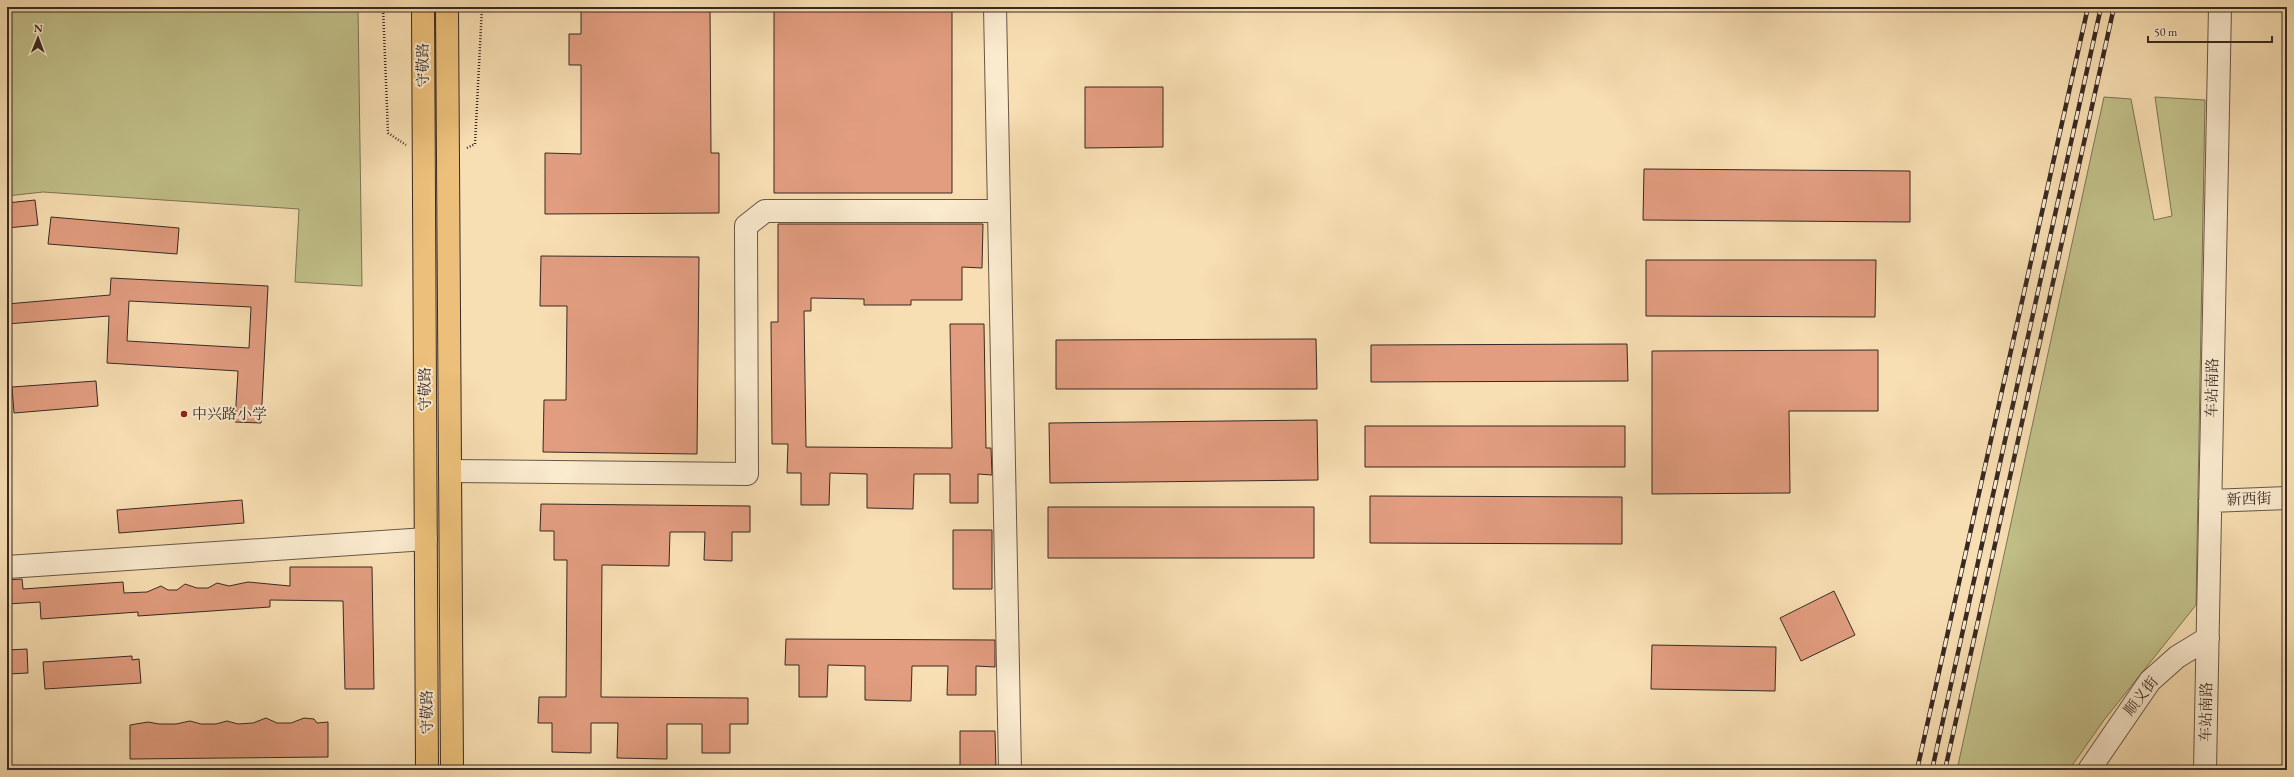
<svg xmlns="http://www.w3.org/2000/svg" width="2294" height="777" font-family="'EB Garamond','Noto Serif SC',serif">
<rect width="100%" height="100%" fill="#f8dfb3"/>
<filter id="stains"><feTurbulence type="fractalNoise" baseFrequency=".005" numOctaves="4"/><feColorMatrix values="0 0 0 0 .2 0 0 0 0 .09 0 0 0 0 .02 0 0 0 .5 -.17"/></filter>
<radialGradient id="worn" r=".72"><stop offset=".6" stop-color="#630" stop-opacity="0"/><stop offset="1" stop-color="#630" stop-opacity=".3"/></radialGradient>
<!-- green -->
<path fill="#c2c18a" stroke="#7d7556" d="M7 7H118L119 10 134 7H358L362 286 295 282 299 209 43 192 7 196Z
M2104 97 2131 99 2154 220 2172 216 2155 97 2205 100 2196 605 2104 720 2069 770H1957Z"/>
<!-- building -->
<path fill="#e29d80" stroke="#382923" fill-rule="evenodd" d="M774 7H952V193H774Z
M710 8 711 153H719V213L545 214V153L581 154V65H569V34H581V9Z
M1085 87H1163V147L1085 148Z
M1644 169 1910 171V222L1643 220Z
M35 200 38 225 7 228V203Z
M51 217 179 228 177 254 48 244Z
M778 224H983L982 268 962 267V300H911V305H864V299L811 298V311H804L806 447 952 448 950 324H984L986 448H991L992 475 978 474V503H950V474H914L913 509 867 508V474L830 473 829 505H801V473H787L788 444H772L771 322H778Z
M541 256 699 257 697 454 543 452 544 400H566L567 306H540Z
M1646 260H1876L1875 317 1646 316Z
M111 278 268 286 261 423 235 422 238 371 107 363 109 316 7 324V304L110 295ZM129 301 251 307 249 348 127 341Z
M1316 339 1317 389H1056V340Z
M1627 344 1628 381 1371 382V345Z
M1878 350V411H1789L1790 493 1652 494V351Z
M96 381 98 406 14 413 12 387Z
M1317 420 1318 480 1050 483 1049 423Z
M1365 426H1625V467H1365Z
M1370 496 1622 497V544L1370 543Z
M242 500 244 523 119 533 117 510Z
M541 504 750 506V532H732V561L704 560 705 532H670L669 566 602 565 601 697 748 698V724H730V753H702V724H667V759L617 758 618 723H591V753L552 752V723H538L539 697H566L567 560H554V531H540Z
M1048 507H1314V558H1048Z
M953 530H992V589H953Z
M290 567H372L374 689H345L343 601 270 600V607L138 616V612L41 619 40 602 7 604V580L22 579 23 589 123 582 124 593 147 592 161 586 168 590H177L185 584 197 588H208L217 583 229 586 248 582 290 586Z
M1834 591 1855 635 1801 661 1780 618Z
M786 639 995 640V667L976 666V695H947L948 666H912L911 701 865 700V666L828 665 827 697H799V665H785Z
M1652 645 1776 647 1775 691 1651 689Z
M27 649 28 673 7 674V650Z
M132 656V660L139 659 141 683 45 689 43 662Z
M266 718 277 723H291L304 718 314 719 317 723 328 722V757L130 759V725L148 722 159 724H176L190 721 201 724H216L227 721 238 724 253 723Z
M960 731H995L996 770H960Z"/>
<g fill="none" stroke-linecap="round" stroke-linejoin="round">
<!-- minor casing -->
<g stroke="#685647" stroke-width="24">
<path id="minor" d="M995 7 1010 770
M450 471 747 474 746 226 765 211H999
M2210 501 2287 498
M7 567 426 539
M2089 770 2150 681 2177 657 2208 638
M2205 770 2220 7"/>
</g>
<!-- major casing -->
<g stroke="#382923" stroke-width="24">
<path id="major" d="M423 7 427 770
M447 7 452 770"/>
</g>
<!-- path -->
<path stroke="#382923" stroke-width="2.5" stroke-dasharray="1 2" stroke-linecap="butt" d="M383 7 388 133 406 145
M467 148 475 144 482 7"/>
<!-- minor -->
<use href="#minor" stroke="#faeace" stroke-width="22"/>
<!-- major -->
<use href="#major" stroke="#ecc07a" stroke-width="22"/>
<!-- rail casing -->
<g stroke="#382923" stroke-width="4.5">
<path id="rail" d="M1917 770 2088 7
M1932 770 2101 7
M1945 770 2114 7"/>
</g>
<!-- rail -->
<use href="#rail" stroke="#faeace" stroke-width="3" stroke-dasharray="9" stroke-linecap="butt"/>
</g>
<!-- markers -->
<circle fill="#8f2418" stroke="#faeace" stroke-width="1.5" cx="184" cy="414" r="4"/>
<g text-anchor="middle" stroke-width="4" stroke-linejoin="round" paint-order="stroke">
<!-- street labels -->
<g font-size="15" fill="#382923" stroke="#faeace">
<text transform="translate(423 65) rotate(-90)" y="5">守敬路</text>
<text transform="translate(2212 388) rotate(-89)" y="5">车站南路</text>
<text transform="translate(425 389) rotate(-90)" y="5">守敬路</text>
<text transform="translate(2249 499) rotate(-2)" y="5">新西街</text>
<text transform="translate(2141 696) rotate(-52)" y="5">顺义街</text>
<text transform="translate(427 712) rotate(-90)" y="5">守敬路</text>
<text transform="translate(2206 712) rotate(-89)" y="5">车站南路</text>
</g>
<!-- poi labels -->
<g font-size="15" fill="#382923" stroke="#faeace" text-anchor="start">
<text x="192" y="419">中兴路小学</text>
</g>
</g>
<!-- margin -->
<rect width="2294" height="777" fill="none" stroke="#f8dfb3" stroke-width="24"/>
<rect x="8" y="8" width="2278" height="761" fill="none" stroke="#382923" stroke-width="2"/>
<rect x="12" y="12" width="2270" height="753" fill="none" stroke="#382923"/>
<!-- north arrow -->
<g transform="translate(38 38) rotate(1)" stroke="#faeace" stroke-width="3" paint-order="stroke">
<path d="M0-3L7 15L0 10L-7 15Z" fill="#382923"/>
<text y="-6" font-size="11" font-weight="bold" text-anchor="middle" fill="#382923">N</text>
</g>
<!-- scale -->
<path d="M2148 36v6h124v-6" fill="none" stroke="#382923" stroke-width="2"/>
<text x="2154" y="36" font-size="12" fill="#382923" stroke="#faeace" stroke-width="3" paint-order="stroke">50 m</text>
<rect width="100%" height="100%" filter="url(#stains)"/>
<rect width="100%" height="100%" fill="url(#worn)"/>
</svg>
